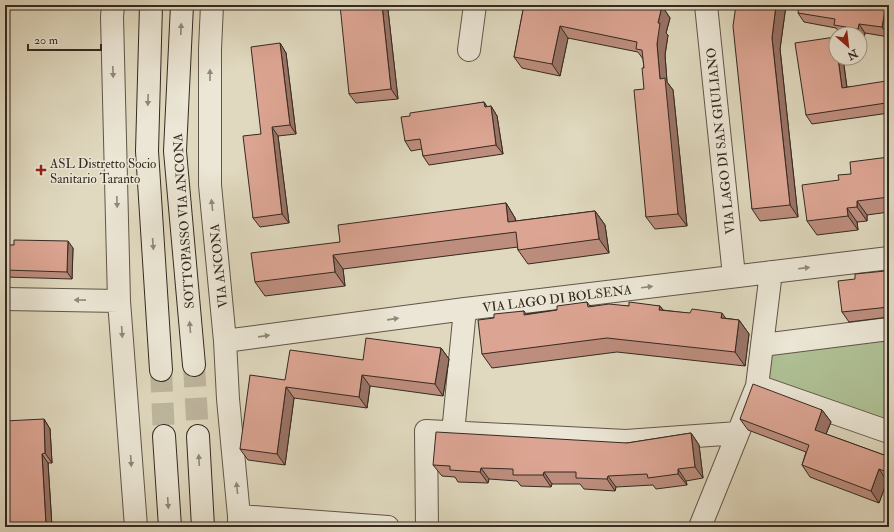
<svg xmlns="http://www.w3.org/2000/svg" width="894" height="532" font-family="'IM FELL Double Pica',serif">
<rect width="100%" height="100%" fill="#e0d9bf"/>
<filter id="stains"><feTurbulence type="fractalNoise" baseFrequency=".005" numOctaves="4"/><feColorMatrix values="0 0 0 0 .2 0 0 0 0 .09 0 0 0 0 .02 0 0 0 .5 -.17"/></filter>
<radialGradient id="worn" r=".72"><stop offset=".6" stop-color="#630" stop-opacity="0"/><stop offset="1" stop-color="#630" stop-opacity=".3"/></radialGradient>
<!-- green -->
<path fill="#afc094" stroke="#72745a" d="M889 339V423L763 381 765 355Z"/>
<g fill="none" stroke-linecap="round" stroke-linejoin="round">
<!-- secondary-tunnel -->
<path stroke="#beb69f" stroke-width="22" stroke-dasharray="22 11" stroke-linecap="butt" d="M194 365 198 436
M161 370 164 436"/>
<!-- street casing -->
<g stroke="#605548" stroke-width="24">
<path id="street" d="M113 5 112 17 119 301 136 527
M212 5 210 49V185L225 341 228 399 239 516V527
M706 5 734 276
M469 50 475 5
M5 299 119 301
M225 341 465 309 889 258
M762 345 889 329
M757 386 889 432
M453 433 465 309
M239 516 388 527
M427 527 426 431 626 441 738 433
M700 527 757 386 771 272"/>
</g>
<!-- secondary casing -->
<g stroke="#352921" stroke-width="24">
<path id="secondary" d="M151 5 147 151 161 370
M182 5 175 151 194 365
M164 436 170 527
M198 436 203 527"/>
</g>
<!-- street -->
<use href="#street" stroke="#ebe6d5" stroke-width="22"/>
<!-- secondary -->
<use href="#secondary" stroke="#ebe6d5" stroke-width="22"/>
</g>
<!-- wall -->
<path fill="#bd8e7e" stroke="#352921" d="M524 5 662 6 670 18 666 33 668 35 665 55 667 82 673 90 687 226 655 229 646 217 644 68 643 59 638 52 568 38 560 76 522 68 514 57Z
M736 5H786L780 49 798 217 760 221 752 209Z
M889 5V37L865 33 864 38 860 37V34H841L836 28 804 22 798 13Z
M388 10 398 99 356 103 349 94Z
M835 37 836 39V58H843L847 87 889 86V113L812 124 806 115Z
M280 43 286 53 296 134 278 136 289 223 260 227 253 218 261 134Z
M484 102 487 107 491 106 497 116 503 154 429 165 423 156 422 149 411 151 405 141 410 116Z
M889 157V212L867 215V221L857 222 858 230 817 235 807 221 839 180 851 174Z
M506 203 515 218 516 221 595 211 605 225 609 253 528 264 518 250V247L343 269 345 286 265 296 255 282 340 242Z
M5 245 73 248 72 279 5 277Z
M889 275V317L849 322 842 312 855 279Z
M587 302 590 306H660L663 310 739 320 749 334 745 366 617 352 492 368 482 354 494 318 524 311 526 314 557 310Z
M441 348 449 359 443 396 370 386 367 408 294 398 285 465 248 460 240 449 285 380 363 360Z
M822 410 831 422 826 434 884 455 889 441V481H887L879 503 810 477 802 465 806 452 748 430 740 419Z
M44 419 50 429 52 463H48L52 527H5Z
M691 433 699 445 703 478 686 481 687 485 656 489 653 485 616 487 615 491 584 489 580 484H552L551 487 521 486 517 481 489 479 488 483 458 482 455 477 442 476 433 465 627 443Z"/>
<!-- shaded-wall -->
<path fill="#9a7467" stroke="#352921" d="M382 5H385L388 10 398 99 391 89Z
M776 5H786L780 49 798 217 790 205 772 38Z
M886 5H889V37L882 27Z
M662 6 670 18 666 33 668 35 665 55 667 82 673 90 687 226 678 214 660 79 657 44 658 23Z
M859 24 865 33 864 38 858 29Z
M560 26 568 38 560 76 552 64Z
M280 43 286 53 296 134 290 125Z
M838 58H843L848 97 842 88Z
M886 81 889 86V107L886 103Z
M484 102 490 111 485 107Z
M491 106 497 116 503 154 496 145Z
M272 127 278 136 289 223 282 214Z
M857 201 867 215V221L857 207Z
M506 203 515 218 518 234 508 222Z
M847 208 857 222 858 230 848 216Z
M595 211 605 225 609 253 599 239Z
M68 241 73 248 72 279 67 272Z
M333 255 343 269 345 286 335 272Z
M660 306 670 320 659 310Z
M722 313 732 327 721 318Z
M739 320 749 334 745 366 735 352Z
M441 348 449 359 443 396 435 384Z
M362 375 370 386 367 408 359 397Z
M286 387 294 398 285 465 277 454Z
M822 410 831 422 823 441 815 430Z
M44 419 50 429 52 463 45 453Z
M691 433 699 445 703 478 695 467Z
M42 454 48 463 52 527H47L46 525Z
M481 468 489 479 488 483 480 472Z
M678 469 686 481 687 485 678 474Z
M879 469 887 481 879 503 871 491Z
M544 472 552 484 551 487 543 475Z
M608 476 616 487 615 491 607 479Z"/>
<!-- building -->
<path fill="#dca593" stroke="#352921" d="M340 5H382L391 89 349 94Z
M524 5H656L662 6 658 23H660L657 44 660 79 665 78 678 214 646 217 634 90 644 89 642 68H644L642 50 636 49 637 42 560 26 552 64 514 57Z
M736 5H776L772 38 790 205 752 209 733 26Z
M799 5H886L882 27 859 24 858 29 834 25 835 19 798 13Z
M835 37 836 45V58H838L842 88 886 81V103L806 115 795 43Z
M280 43 290 125 272 127 282 214 253 218 243 136 261 134 251 47Z
M484 102 485 107 491 106 496 145 423 156 420 139 405 141 401 117 410 116V113Z
M888 135H889V146Z
M889 157V197L857 201V207L847 208 848 216 807 221 802 185 839 180 838 175 851 174 850 162Z
M506 203 508 222 595 211 599 239 518 250 516 232 333 255 335 272 255 282 251 253 340 242 338 225Z
M14 240 68 241 67 272 5 270V245H14Z
M885 271V275H889V307L842 312 838 281 855 279V274Z
M587 302 588 307 609 304 629 306V302L660 306 659 310 690 313 692 309 722 313 721 318 739 320 735 352 607 338 482 354 478 320 494 318V314L524 311V315L557 310V306Z
M366 338 441 348 435 384 362 375 359 397 286 387 277 454 240 449 250 375 285 380 290 350 363 360Z
M753 384 822 410 815 430 884 455 889 441V473L879 469 871 491 802 465 809 445 740 419Z
M44 419 45 453 42 454 46 525 5 527V421Z
M436 432 627 443 691 433 695 467 678 469V474L648 478 647 474 608 476 607 479 576 478V472H544L543 475H513V469L481 468 480 472 450 470V466L433 465Z"/>
<!-- one-way arrows -->
<defs><path id="oneway-solid" d="M-6-.8H1V-3.2L6.5 0L1 3.2V.8H-6Z"/></defs>
<g fill="#90887b">
<use href="#oneway-solid" transform="translate(181 29) rotate(-88)"/>
<use href="#oneway-solid" transform="translate(113 72) rotate(88)"/>
<use href="#oneway-solid" transform="translate(210 75) rotate(-90)"/>
<use href="#oneway-solid" transform="translate(148 100) rotate(92)"/>
<use href="#oneway-solid" transform="translate(117 202) rotate(88)"/>
<use href="#oneway-solid" transform="translate(212 205) rotate(-96)"/>
<use href="#oneway-solid" transform="translate(153 244) rotate(86)"/>
<use href="#oneway-solid" transform="translate(804 268) rotate(-7)"/>
<use href="#oneway-solid" transform="translate(647 287) rotate(-7)"/>
<use href="#oneway-solid" transform="translate(80 300) rotate(-179)"/>
<use href="#oneway-solid" transform="translate(393 319) rotate(-8)"/>
<use href="#oneway-solid" transform="translate(190 327) rotate(-95)"/>
<use href="#oneway-solid" transform="translate(122 332) rotate(86)"/>
<use href="#oneway-solid" transform="translate(264 336) rotate(-8)"/>
<use href="#oneway-solid" transform="translate(199 460) rotate(-93)"/>
<use href="#oneway-solid" transform="translate(131 461) rotate(86)"/>
<use href="#oneway-solid" transform="translate(237 488) rotate(-96)"/>
<use href="#oneway-solid" transform="translate(168 503) rotate(86)"/>
</g>
<!-- markers -->
<path fill="#8f2418" stroke="#ebe6d5" stroke-width="1.5" d="M39 164h4v4h4v4h-4v4h-4v-4h-4v-4h4z"/>
<g text-anchor="middle" stroke-width="3" stroke-linejoin="round" paint-order="stroke">
<!-- street labels -->
<g font-size="13" fill="#352921" stroke="#ebe6d5">
<text transform="translate(720 141) rotate(-96)" y="5">VIA LAGO DI SAN GIULIANO</text>
<text transform="translate(183 221) rotate(-94)" y="5">SOTTOPASSO VIA ANCONA</text>
<text transform="translate(218 266) rotate(-96)" y="5">VIA ANCONA</text>
<text transform="translate(557 298) rotate(-7)" y="5">VIA LAGO DI BOLSENA</text>
</g>
<!-- poi labels -->
<g font-size="13" fill="#352921" stroke="#ebe6d5" text-anchor="start">
<text x="50" y="168">ASL Distretto Socio<tspan x="50" dy="15">Sanitario Taranto</tspan></text>
</g>
</g>
<!-- margin -->
<rect width="894" height="532" fill="none" stroke="#e0d9bf" stroke-width="20"/>
<rect x="6" y="6" width="882" height="520" fill="none" stroke="#352921" stroke-width="2"/>
<rect x="10" y="10" width="874" height="512" fill="none" stroke="#352921"/>
<!-- north arrow -->
<g transform="translate(848 46) rotate(152)"><circle r="19" fill="#ebe6d5" stroke="#a29a8d"/>
<path d="M0-3L7 15L0 10L-7 15Z" fill="#8f2418"/>
<text y="-6" font-size="11" font-weight="bold" text-anchor="middle" fill="#352921">N</text>
</g>
<!-- scale -->
<path d="M28 44v6h73v-6" fill="none" stroke="#352921" stroke-width="2"/>
<text x="34" y="44" font-size="12" fill="#352921" stroke="#ebe6d5" stroke-width="3" paint-order="stroke">20 m</text>
<rect width="100%" height="100%" filter="url(#stains)"/>
<rect width="100%" height="100%" fill="url(#worn)"/>
</svg>
